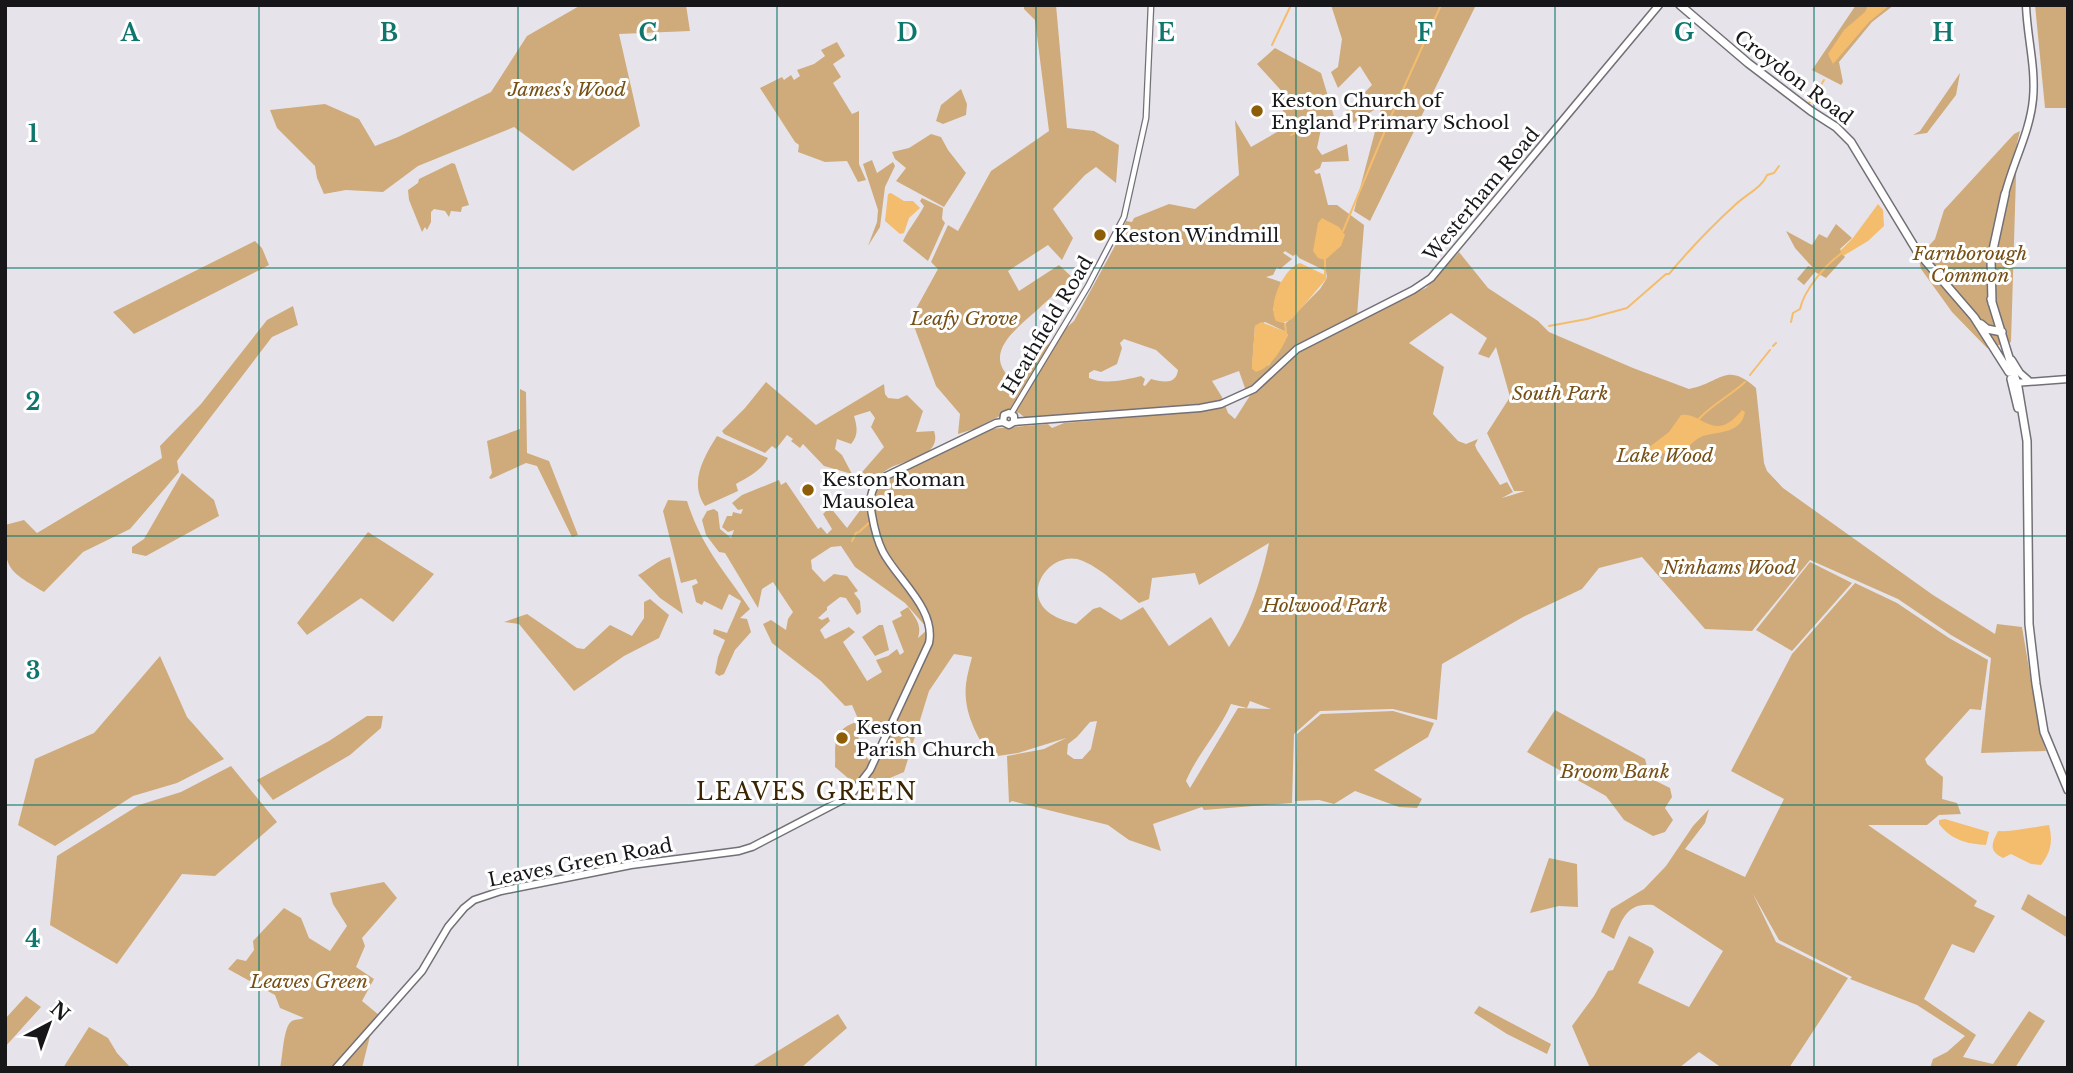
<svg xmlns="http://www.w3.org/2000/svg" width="2073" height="1073" font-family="'Libre Baskerville',serif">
<rect width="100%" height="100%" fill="#e6e4ea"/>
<!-- green -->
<path fill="#cfab7b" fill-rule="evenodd" d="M581 5H686L690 31 619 34 640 126 573 171 514 127 418 166 383 192 346 190 324 194 317 178 315 166 277 128 270 110 325 104 359 119 375 146 398 137 491 92 527 36Z
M1024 5H1056L1067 128 1094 131 1119 145 1116 183 1096 167 1085 175 1053 209 1073 238 1062 260 1048 245 1008 271 1019 291 1059 265 1073 278C1060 289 1047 301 1035 312 1012 332 981 356 1015 382L1044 348 1074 321 1116 244 1126 221 1132 222 1134 218 1169 204 1195 209 1239 175 1235 120 1251 147 1291 124 1277 101 1286 96 1257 64 1275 48 1321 73 1336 123 1321 129 1317 148 1322 155 1347 144 1349 161 1322 162 1320 168 1314 171 1316 174 1320 173 1328 205H1337L1364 225 1357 316 1426 288 1459 252 1488 288 1538 321 1549 332 1633 368 1689 389C1721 383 1726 361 1756 388L1764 463 1767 471 1783 488 1933 595 1995 634 1997 624 2022 627 2040 733 2046 751 1981 753 1991 658 1951 635 1898 599 1810 560 1752 631 1705 629 1642 557 1599 568 1582 589 1523 617 1442 664 1437 720 1393 709 1320 711 1294 734 1292 803 1204 810 1202 807 1153 824 1161 851 1129 840 1108 825 1012 801 1009 803 1007 756 1044 749 1066 738 1018 753 991 757C976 736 963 711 966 684 967 675 970 665 972 657L954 654 929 691 904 772 876 784 873 794 865 795 863 791 885 736 862 728 852 705 845 706 821 681 772 643 763 624 771 620 786 630 788 619 793 612 773 582 762 589 758 608 725 553 719 552 706 535 702 520 707 511 714 509 718 512 720 529 731 538 734 530 728 532 722 527 727 516H732L733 512 741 514 743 509 738 510 732 503 742 495 779 480 781 485 786 482 818 529 821 527 827 534 832 529 823 514 830 507 847 528 861 509 872 505 874 495 886 480 971 437 989 429 1048 424 1052 428 1064 423 1101 420 1102 414 1028 420 1019 413 1010 411 974 429 958 434 960 414 936 386 911 318 938 269 931 262 948 225 958 231 991 171 1049 131 1035 20 1024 9ZM1285 251 1293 256 1296 254 1299 258 1326 271 1327 278 1320 289 1285 324 1273 310 1281 282 1266 277 1273 275 1277 267 1280 269 1292 259 1283 253ZM1451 313 1487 338 1478 354 1489 358 1496 347 1510 397 1487 433 1514 491H1525L1502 498 1513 492 1507 482 1500 485 1477 450 1475 445 1478 439 1466 444 1458 441 1433 414 1444 367 1409 343ZM1265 322 1284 331 1288 335 1269 365 1252 369 1255 326ZM1124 339 1156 350 1178 370C1176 385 1163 382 1151 379L1145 386 1143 385 1145 379 1141 376C1125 380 1104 385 1089 378V373L1094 370 1101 372 1117 364 1122 348 1120 343ZM1239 371 1245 388 1251 394 1235 419 1228 413 1222 397 1212 381ZM1269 543C1262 577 1249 619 1229 647L1211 617 1169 646 1143 607 1121 620 1100 607 1093 609 1076 624C1066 621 1055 618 1047 611 1021 588 1055 548 1083 561 1104 570 1122 589 1139 603L1149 599 1152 578 1195 573 1199 585ZM841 546 855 567 905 603 928 629 918 638C922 624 916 619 908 607L900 612 902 616 892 621 904 652 900 655 897 649 888 656 876 660 882 672 867 681 843 642 855 632 849 627 825 639 820 630 830 621 828 617 822 620 818 618 827 610V607L840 597 846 598 857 615 861 612 860 601 854 593 858 591 847 576 834 574 824 582 812 569 811 560 831 547ZM1250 701 1271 709 1238 708 1190 788 1186 781C1198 753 1219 732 1231 704L1247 708ZM1097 721 1091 749 1082 759H1074L1067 754 1068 744 1077 737 1090 722Z
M1331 5H1476L1370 221 1354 211 1382 105 1350 125 1344 113 1372 85 1360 66 1338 88 1331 72 1338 67 1342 39Z
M1856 5H1894L1872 22 1839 62 1843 82 1841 85 1812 70Z
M2035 5H2068V108H2045Z
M837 42 845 56 833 64 841 77 833 83 852 114 859 111V164L866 180 858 182 847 161 825 162 798 152 799 145 795 142 760 88 782 77 784 80 791 75 794 80 800 76 797 70 814 64 825 56 821 50Z
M1960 73 1956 95 1927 133 1913 135 1920 131Z
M961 89 967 104 966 115 943 124 936 121 941 105Z
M2020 131 2017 143 2011 342 1987 348 1952 312 1921 269 1919 261 1927 257 1926 249 1935 239 1944 210 2014 134Z
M931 134 941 137 948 150 966 173 944 207 896 181 906 168 895 159 892 152 909 148Z
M872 160 877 173 893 162 895 166 885 187 880 227 868 246 877 222 878 210 863 164Z
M452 163 455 164 469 205 462 207 461 212 451 211 449 217 445 211 434 209 431 212V222L427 230 425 227 422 232 409 200 408 190 418 183 419 179Z
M922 198 943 208 942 219 945 223 928 261 903 241C909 228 918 218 924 206L920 201Z
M1836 224 1852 238 1840 249 1845 257 1826 278 1815 272 1804 285 1797 279 1808 266 1813 268 1795 248 1786 231 1812 245 1819 234 1827 238Z
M255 241 262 248 269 265 134 334 113 312Z
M293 306 298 325 272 337 177 461 179 472 130 529 83 552 44 592C6 569 5 570 5 525L24 520 37 533 162 458 160 446 201 404 267 320Z
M766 382 816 425 884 384 885 394 888 398 898 399 907 395 923 411 916 432 934 431C943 457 903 460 888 469 880 474 872 480 868 489L857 481 863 471 884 447 871 427 875 418 870 411 854 416C857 426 859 435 851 444L837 439 835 449 842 455 852 474 824 466 803 444 800 448 791 441 793 439 787 435 776 449 772 446 765 453 724 434 722 431 745 408Z
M520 389 526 392 527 453 549 461 578 535 572 537 537 466 526 463 491 479 489 478 492 473 487 441 520 429Z
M717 436 768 458C761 471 748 477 736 484L738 491 705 506C689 483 703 458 717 436Z
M182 473 214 500 219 516 146 556 132 553V547L144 539Z
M668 500 687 501C702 548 724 570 750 609L740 618 747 619 751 632 735 650 724 674 719 676 715 673 718 657 725 640 713 634 714 629 727 633 741 601 729 594 722 610 704 601 702 605 696 602 692 586 698 583 696 579 681 583 663 511Z
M368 532 434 574 393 622 361 598 307 635 297 623Z
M670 557 683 614 660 598 638 575C650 569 657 560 670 557Z
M1810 562 1852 583 1792 651 1756 630Z
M1855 583 1897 603 1949 638 1988 660 1981 710 1970 709 1925 759 1927 764 1943 777 1942 799 1957 803 1961 814 1939 815 1927 825H1868L1977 901 1974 906 1995 916 1974 953 1952 944 1924 999 1976 1035 1963 1057 1993 1064 2029 1011 2045 1021 2015 1068H1930L1933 1059 1947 1052 1965 1036 1917 1005 1850 979 1852 977 1779 940 1753 894 1776 942 1848 978 1789 1068H1722L1699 1052 1679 1068H1590L1572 1026 1594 996 1608 971 1613 970 1629 936 1652 948 1654 952 1638 983 1689 1007 1723 951 1653 905C1627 902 1622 919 1614 939L1601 932 1611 909 1644 889 1666 866 1693 826 1709 809 1705 823 1685 849 1745 877 1784 799 1731 771 1792 654Z
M650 599 669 615 659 638 624 656 574 691 519 624 504 622 527 614 577 648 584 649 610 625 632 636 644 618V602Z
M879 625H883L889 650 875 656 862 637Z
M160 656 187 717 224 759 177 783 133 796 55 846 18 825 35 759 94 733Z
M1555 710 1645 759 1650 778 1670 788 1672 797 1665 808 1673 820 1665 832 1653 836 1624 820 1606 796 1527 752Z
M1393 711 1434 723 1428 737 1374 770 1422 799 1417 808 1399 807 1355 791 1334 804 1319 800 1295 801 1297 734 1321 714Z
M367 716H383L381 728 350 755 273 800 257 780 329 741Z
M856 722 860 748 870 762 855 784 835 767C836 744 831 731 856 722Z
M231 766 277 822 215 876 182 874 117 964 50 925 57 856 139 805 181 792Z
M1549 858 1577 864 1578 907 1559 906 1530 913Z
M384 882 397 898 362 938 365 946 356 967 374 979 362 1001 379 1015 374 1020 362 1068H280C283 1057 283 1026 292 1021 295 1019 300 1020 304 1018L280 1008 275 995 228 969 237 959 246 961 254 950 253 941 284 908 301 918 309 938 330 951 347 926 333 904 330 893Z
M2028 894 2068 918V938L2021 909Z
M26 996 41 1007 5 1047V1019Z
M1479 1006 1551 1044 1547 1054 1507 1034 1474 1013Z
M838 1014 847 1028 802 1067 750 1068Z
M89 1027 108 1038 117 1053 131 1068H63Z"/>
<!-- water -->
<path fill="#f4bc6d" d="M1868 5H1890L1869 22 1833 64 1828 54 1844 30 1865 12Z
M891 193 904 201H913L920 208 909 218 904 233 900 234 885 221 888 194Z
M1878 204 1883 210 1884 226 1868 241 1843 256 1840 251 1853 238Z
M1322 218 1339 227 1345 235 1341 246 1325 260 1318 258 1313 251 1318 223Z
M1300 263 1325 275 1327 278 1292 319 1283 323 1276 321C1267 305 1283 269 1300 263Z
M1261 322 1284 331 1288 335C1282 349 1271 368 1256 372L1252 369V364L1255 326Z
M1742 410 1745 412C1741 434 1719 431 1703 436 1694 439 1687 449 1680 455L1659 453 1649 456 1646 453 1648 448 1669 432 1681 415C1702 411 1714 445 1742 410Z
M1945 819 1989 832 1986 845C1968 844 1951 840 1939 824V820Z
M2049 825C2053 841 2051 852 2041 865L2031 864 2011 854 2003 858C1988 851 1992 843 1998 831 2015 832 2032 827 2049 825Z"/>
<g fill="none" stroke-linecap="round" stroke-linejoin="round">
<!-- stream -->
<path stroke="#f4bc6d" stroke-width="2" d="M1272 45 1291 5
M1808 104 1812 100 1824 80
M1305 127 1314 122
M1291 135 1303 128
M1343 231 1392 114 1441 5
M1325 275V260
M1791 322 1793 313 1800 309C1804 290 1826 264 1842 253
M1285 324 1286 332
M1549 326 1587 319 1627 308 1666 274H1669C1689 250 1712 226 1735 205 1745 195 1762 188 1767 175L1774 173 1779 166
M1773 346 1776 343
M1750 375 1770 350
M1698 420C1711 405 1730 396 1745 382
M852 541 856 533 859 532 871 521"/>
<!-- secondary casing -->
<g stroke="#727076" stroke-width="7">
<path id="secondary" d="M1011 414 1088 286 1124 217 1146 118 1151 5"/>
</g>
<!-- primary casing -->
<g stroke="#727076" stroke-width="9">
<path id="primary" d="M2005 194C2013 162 2030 132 2033 99 2036 67 2027 37 2026 5
M2012 360 2020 373 2028 380
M2014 383 2068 379
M1003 422 1004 415 1009 413 1014 416V422
M336 1068 422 971 448 927 464 908 474 900 501 891 631 865 739 851 752 847 850 796 870 770 929 643C936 609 898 580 883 552 877 540 874 527 872 515 869 500 870 490 880 479L996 423 1003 422 1009 425 1014 422 1200 408 1221 404 1254 389 1297 349 1413 290 1431 278 1659 5"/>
</g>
<!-- trunk casing -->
<g stroke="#727076" stroke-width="10">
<path id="trunk" d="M1680 5 1748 63 1811 111 1836 127 1851 142 1917 251 1974 317 2009 372
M1991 299 2018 387 2027 441 2029 624 2036 684 2044 732 2068 790
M1992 303 1991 259 2005 194
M1981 324 1987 329 2002 332
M2011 379 2018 408"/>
</g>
<!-- secondary -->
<use href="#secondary" stroke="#fff" stroke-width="4.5"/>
<!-- primary -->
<use href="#primary" stroke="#fff" stroke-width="6"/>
<!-- trunk -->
<use href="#trunk" stroke="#fff" stroke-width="7"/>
</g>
<!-- grid -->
<path fill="none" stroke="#0f766e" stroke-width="2" stroke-opacity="0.55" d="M259 5V1068M518 5V1068M777 5V1068M1036 5V1068M1296 5V1068M1555 5V1068M1814 5V1068M5 268H2068M5 536H2068M5 805H2068"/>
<!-- markers -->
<g fill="#8d5e06" stroke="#fff" stroke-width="2.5">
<circle cx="1257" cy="111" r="7"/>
<circle cx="1100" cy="235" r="7"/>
<circle cx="808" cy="490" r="7"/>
<circle cx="842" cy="738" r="7"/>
</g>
<g text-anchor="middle" stroke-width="6" stroke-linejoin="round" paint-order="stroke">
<!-- street labels -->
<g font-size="19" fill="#171619" stroke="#fff">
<text transform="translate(1794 77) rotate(37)" y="7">Croydon Road</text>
<text transform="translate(1481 194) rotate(-50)" y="7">Westerham Road</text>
<text transform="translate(1047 325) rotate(-59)" y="7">Heathfield Road</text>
<text transform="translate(580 862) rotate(-11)" y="7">Leaves Green Road</text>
</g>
<!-- park labels -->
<g font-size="19" font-style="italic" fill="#754f14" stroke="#fff">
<text x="567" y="96">James's Wood</text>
<text x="1970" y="260">Farnborough<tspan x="1970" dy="22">Common</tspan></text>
<text x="964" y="325">Leafy Grove</text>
<text x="1560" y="400">South Park</text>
<text x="1665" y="462">Lake Wood</text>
<text x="1729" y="574">Ninhams Wood</text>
<text x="1325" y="612">Holwood Park</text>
<text x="1615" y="778">Broom Bank</text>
<text x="309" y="988">Leaves Green</text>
</g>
<!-- poi labels -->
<g font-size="19" fill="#171619" stroke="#fff" text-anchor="start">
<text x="1271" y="107">Keston Church of<tspan x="1271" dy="22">England Primary School</tspan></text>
<text x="1114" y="242">Keston Windmill</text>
<text x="822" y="486">Keston Roman<tspan x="822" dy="22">Mausolea</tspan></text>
<text x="856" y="734">Keston<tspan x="856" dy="22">Parish Church</tspan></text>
</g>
<!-- quarter labels -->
<g font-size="23" letter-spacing="2" fill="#3b2500" stroke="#fff">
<text x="807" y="800">LEAVES GREEN</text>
</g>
</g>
<g font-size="23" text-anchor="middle" font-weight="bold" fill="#0f766e" stroke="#fff" stroke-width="6" stroke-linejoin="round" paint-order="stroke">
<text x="130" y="41">A</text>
<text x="389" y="41">B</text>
<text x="648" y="41">C</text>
<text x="907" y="41">D</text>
<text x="1166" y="41">E</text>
<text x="1425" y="41">F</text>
<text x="1684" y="41">G</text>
<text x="1943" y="41">H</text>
<text x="33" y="142">1</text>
<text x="33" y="410">2</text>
<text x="33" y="679">3</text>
<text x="33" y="947">4</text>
</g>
<!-- border -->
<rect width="2073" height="1073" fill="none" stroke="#171619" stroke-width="14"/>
<!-- north arrow -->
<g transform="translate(49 1024) rotate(41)" stroke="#ffffff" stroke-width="5" paint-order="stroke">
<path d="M0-5L12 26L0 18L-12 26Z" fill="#171619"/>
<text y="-10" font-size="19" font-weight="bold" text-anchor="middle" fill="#171619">N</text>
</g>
</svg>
